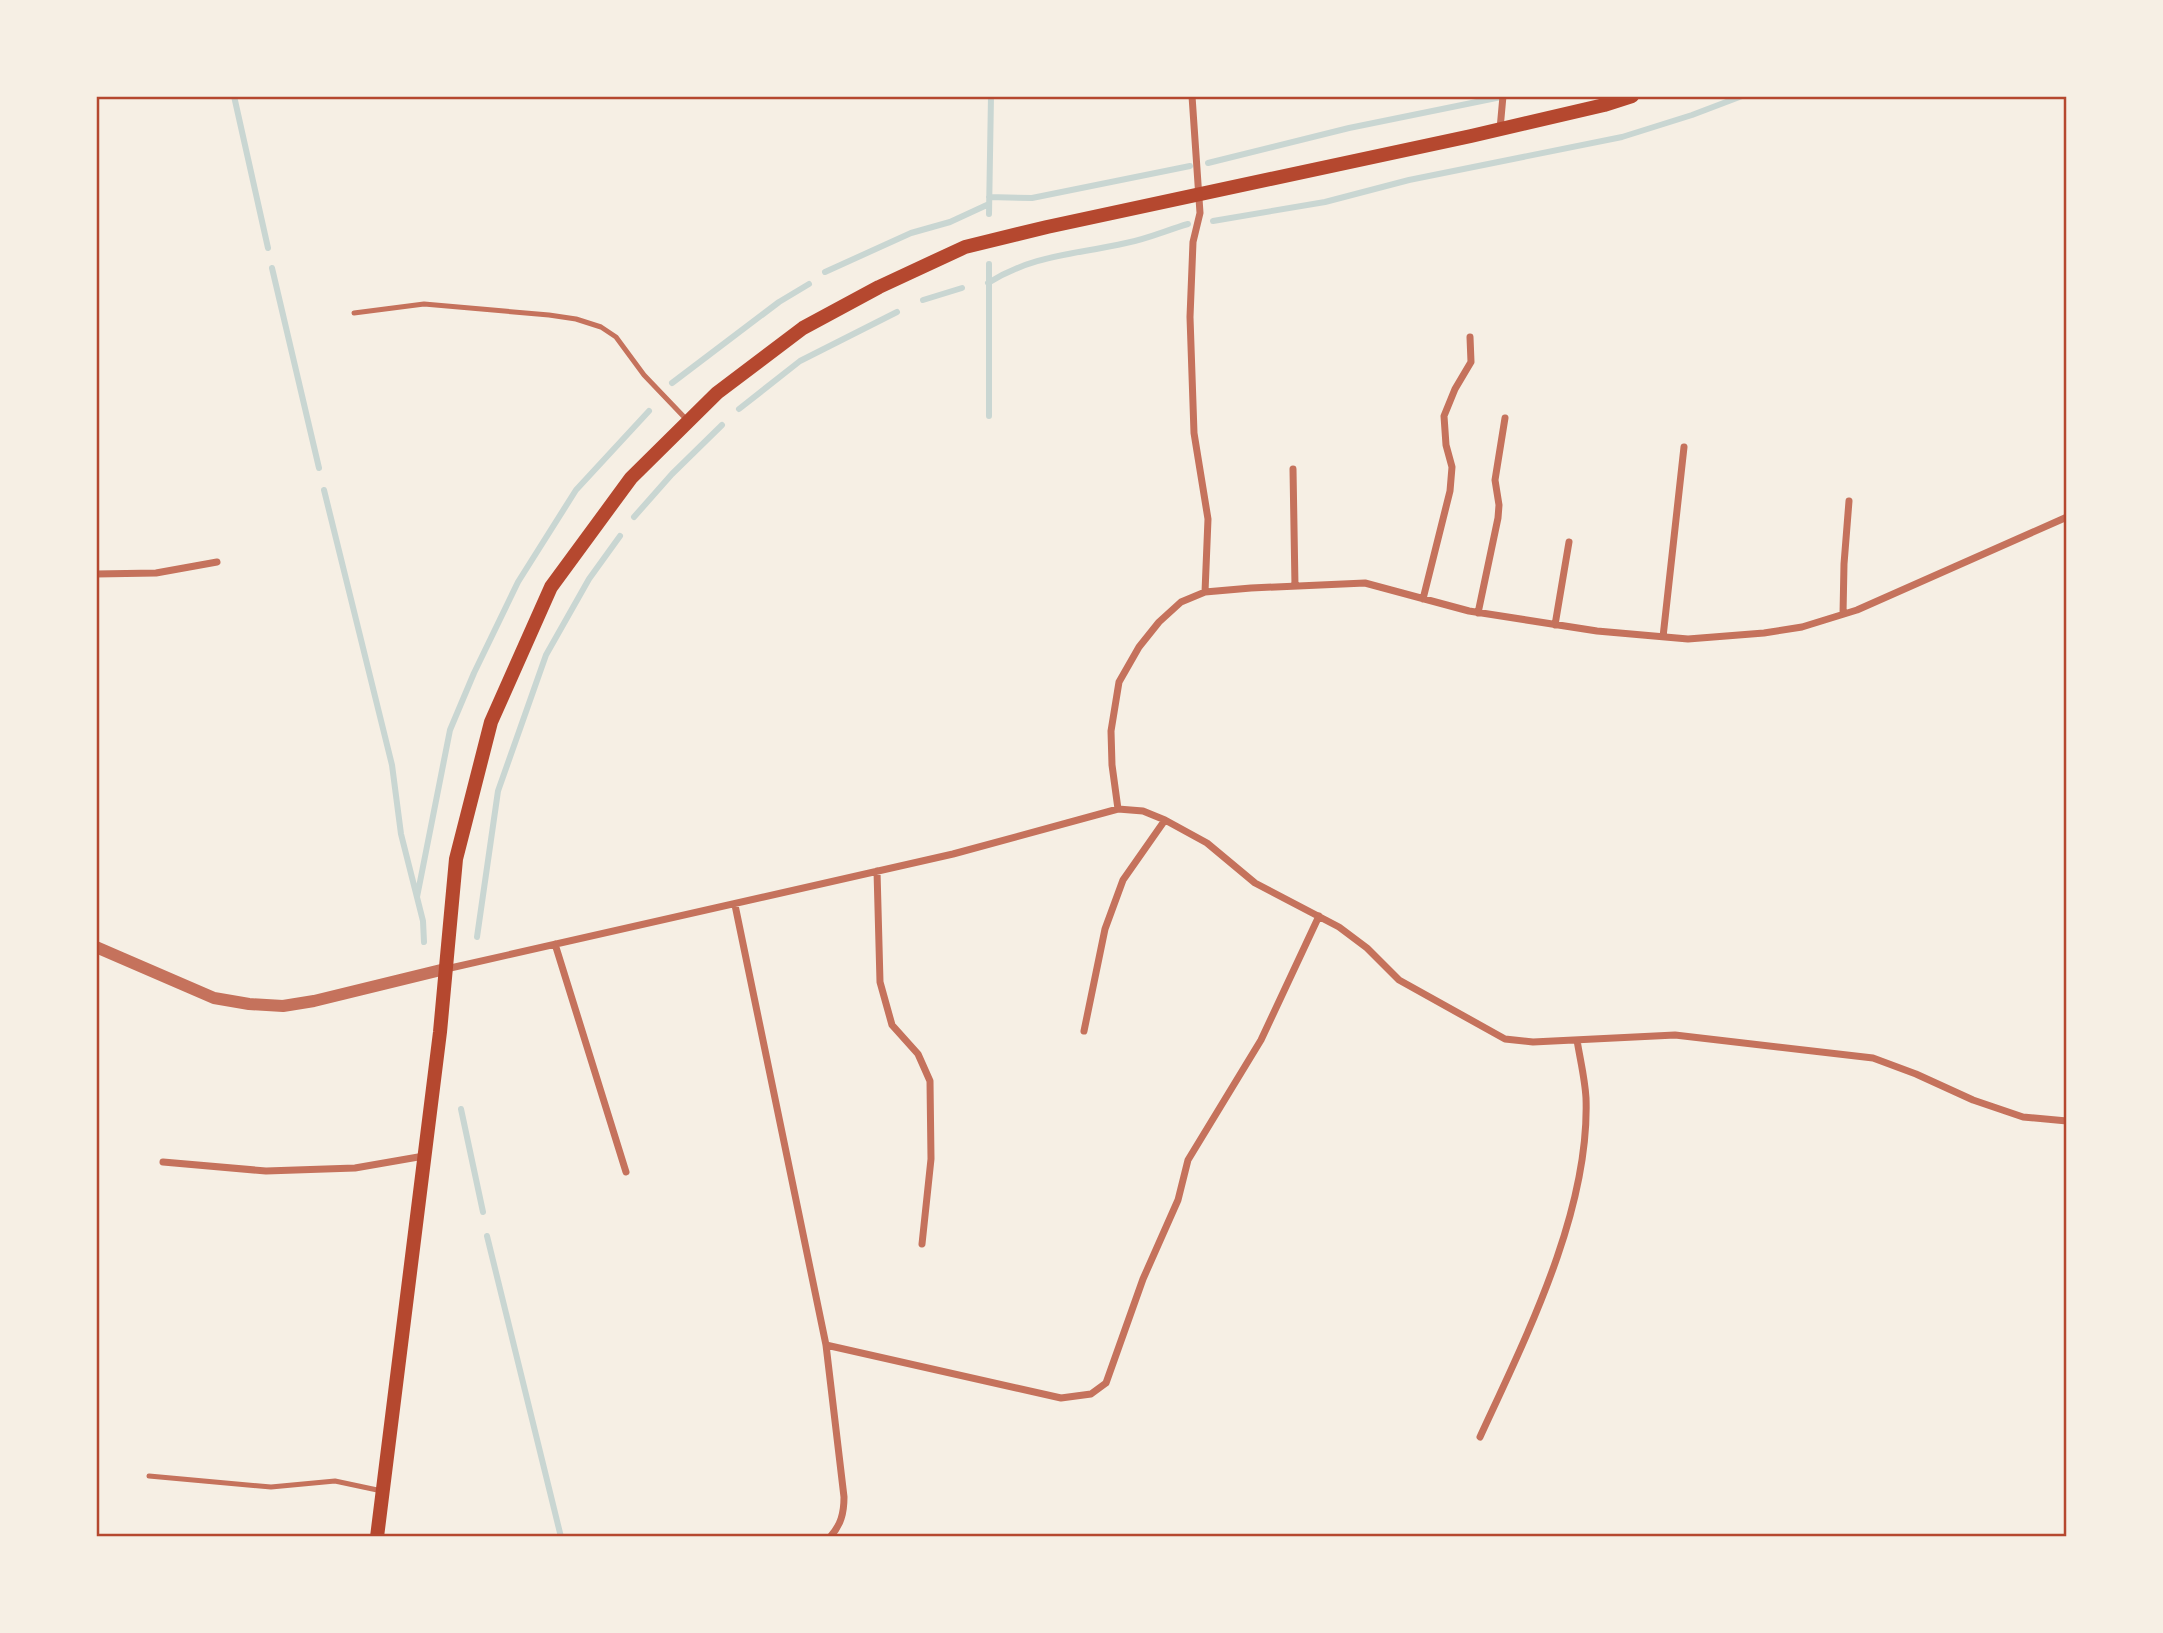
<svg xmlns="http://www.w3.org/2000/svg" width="2163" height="1633" font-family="'Titillium Web',sans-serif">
<rect width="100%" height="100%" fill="#f6efe4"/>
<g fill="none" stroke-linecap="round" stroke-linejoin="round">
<!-- stream -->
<path stroke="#c9d6d2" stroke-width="6" d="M234 96 268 248
M1208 163 1349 128 1506 96
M989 197 1032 198 1190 166
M989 214 991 96
M1213 221 1325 202 1409 180 1622 137 1692 115 1742 96
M272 268 319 468
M825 272 911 233 950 222 989 204
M988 283C1035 254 1074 255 1126 243 1147 239 1167 230 1188 224
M923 300 962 288
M672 383 779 302 809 284
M739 409 800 361 897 312
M989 416V264
M324 490 392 765 401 834 423 921 424 942
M634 517 672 474 722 425
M417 897 450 730 474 673 518 582 576 490 649 411
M477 937 498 791 546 655 589 579 620 536
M461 1109 483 1212
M487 1236 561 1537"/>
<!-- service -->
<path stroke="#c5725c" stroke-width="5" d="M354 313 424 304 549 315 576 319 601 327 616 337 644 375 686 419
M149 1476 271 1487 335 1481 382 1491"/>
<!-- minor -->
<path stroke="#c5725c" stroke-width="7" d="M1192 96 1200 213 1193 242 1190 317 1194 433 1208 519 1205 592
M1500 129 1503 96
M1293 469 1295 586
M96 574 156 573 217 562
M1423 599 1450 491 1452 467 1446 445 1444 416 1455 389 1471 362 1470 337
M1478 613 1498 518 1499 505 1495 480 1505 418
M1843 614 1844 564 1849 501
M1555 625 1569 542
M1663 637 1684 447
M1118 809 1112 765 1111 731 1119 682 1139 647 1159 622 1181 602 1205 592 1251 588 1365 583 1469 611 1597 631 1688 639 1764 633 1802 627 1857 610 2067 517
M877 871 880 982 892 1025 918 1054 930 1081 931 1159 922 1244
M735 905 826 1345 844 1497C844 1513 841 1525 830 1537
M555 944 626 1172
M446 969 953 854 1118 809 1143 811 1165 820 1207 843 1255 883 1339 927 1367 948 1399 980 1505 1039 1533 1042 1675 1035 1873 1058 1916 1074 1973 1100 2023 1117 2067 1121
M1084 1031 1105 929 1123 880 1165 820
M163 1162 266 1171 355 1168 424 1156
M826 1345 1061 1398 1091 1394 1106 1383 1143 1279 1178 1200 1188 1160 1261 1040 1319 916
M1480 1437C1526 1337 1590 1211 1586 1098 1585 1079 1580 1059 1577 1040"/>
<!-- tertiary -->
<path stroke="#c5725c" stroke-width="12" d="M96 947 214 998 249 1004 283 1006 314 1001 445 969"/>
<!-- secondary -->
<path stroke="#b5482f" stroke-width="14" d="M377 1537 440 1032 456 859 491 722 551 587 631 478 717 393 803 328 879 287 965 247 1047 227 1471 136 1604 105 1632 96"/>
</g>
<!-- border -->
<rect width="2163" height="1633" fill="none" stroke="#f6efe4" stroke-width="196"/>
<rect x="98" y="98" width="1967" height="1437" fill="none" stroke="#b5482f" stroke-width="2.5"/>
</svg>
